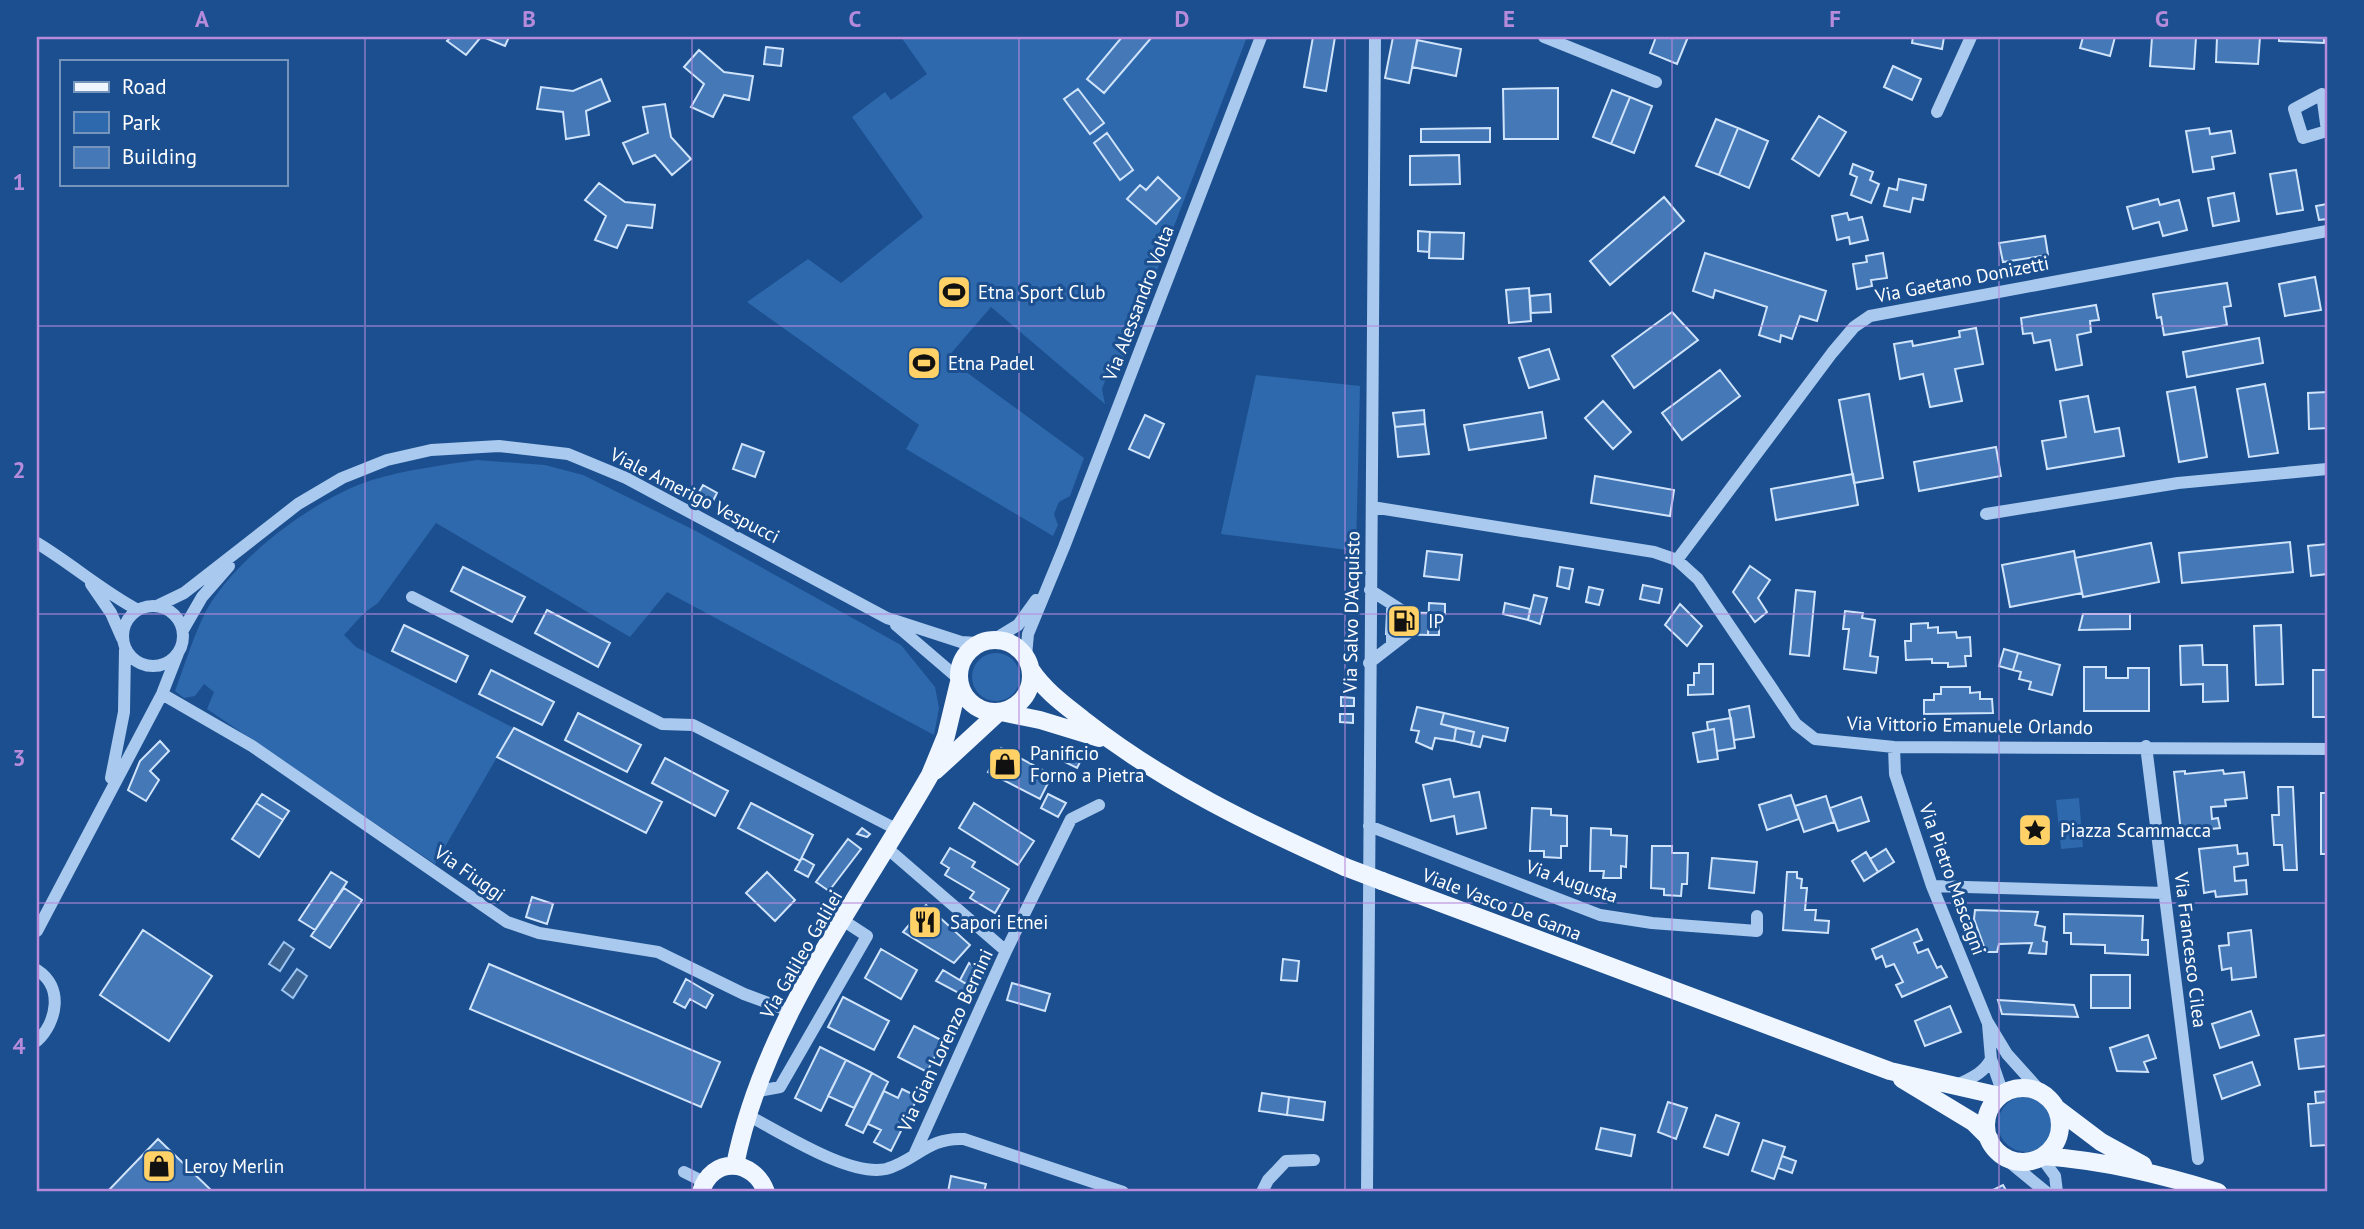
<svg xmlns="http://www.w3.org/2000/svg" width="2364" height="1229" font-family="'PT Sans',sans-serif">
<rect width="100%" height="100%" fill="#1b4f8f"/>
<!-- green -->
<path fill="#2e69ad" d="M901 37H1247L1117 374 1107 376 1102 389 1105 404 991 307 947 358 1084 458 1070 496 1059 502 1054 514 1058 525 1053 536 906 449 919 425 747 302 808 259 841 283 923 217 852 117 885 92 891 100 927 74Z
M1256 375 1360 386 1356 551 1221 534Z
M477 460 545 465 583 475 696 531 901 645 935 687 939 708 934 735 667 592 630 637 436 523 378 603 364 613 344 635 356 647 514 728 435 864 207 709 214 692 204 684 195 696 184 698 175 691C185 664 193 637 206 611 235 558 315 498 372 480 406 470 442 465 477 460Z
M972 677a24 24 0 1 1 48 0a24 24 0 1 1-48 0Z
M2079 798 2083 847 2061 849 2056 800Z
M1998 1124a28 28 0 1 1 56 0a28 28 0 1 1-56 0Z"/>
<!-- water -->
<path fill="#3c6290" stroke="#9cc4f0" stroke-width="2" d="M284 942 294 949 280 971 269 964Z
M297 969 307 976 293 998 282 990Z"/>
<!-- building -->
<path fill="#4478b7" stroke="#cfe3fa" stroke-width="2" d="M451 37H481L466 55 447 41Z
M483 37H509L505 46Z
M1122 37H1152L1104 93 1087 79Z
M1313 37H1335L1326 91 1304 87Z
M1393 37H1418L1409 83 1385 78Z
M1656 37H1688L1677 64 1650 53Z
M1913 37H1944L1942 49 1912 43Z
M2083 37H2115L2110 56 2080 48Z
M2152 37H2196L2194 69 2150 66Z
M2217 37H2260L2258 64 2216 62Z
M2279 37H2324V43L2279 41Z
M1417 40 1461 49 1456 76 1412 67Z
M766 47 783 49 781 66 764 64Z
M699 50 724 72 753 76 749 100 724 95 713 117 691 107 704 84 684 67Z
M1893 66 1921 79 1912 100 1884 87Z
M601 79 610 101 586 111 589 135 566 139 563 112 537 109 541 87 573 91Z
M1558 88V139H1504L1503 89Z
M1078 89 1104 123 1090 134 1064 99Z
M1612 90 1630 97 1611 144 1593 137Z
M1630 97 1652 106 1634 153 1611 144Z
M665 104 671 137 691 159 672 175 655 155 633 164 623 143 648 133 643 107Z
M1819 116 1846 132 1819 176 1792 159Z
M1716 119 1738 128 1719 175 1696 166Z
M1490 128V142H1421V129Z
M1738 128 1768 141 1749 188 1719 175Z
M2209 128 2210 134 2231 131 2235 153 2212 157 2214 169 2193 172 2186 131Z
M1107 133 1133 170 1120 180 1094 143Z
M1459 155 1460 184 1410 185V156Z
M1853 164 1873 172 1870 180 1879 184 1871 203 1851 195 1857 177 1850 174Z
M2296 170 2303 210 2277 214 2270 174Z
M1158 177 1180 198 1156 224 1127 199 1140 185 1146 190Z
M1899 179 1926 185 1923 200 1913 198 1910 212 1884 206 1889 188 1897 190Z
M599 183 625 202 655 205 652 228 627 225 617 248 595 240 606 216 585 200Z
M2234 193 2239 221 2213 226 2208 198Z
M1664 197 1684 221 1610 285 1590 261Z
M2158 199 2160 205 2179 200 2187 230 2163 236 2159 222 2133 229 2127 207Z
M2327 204V219L2319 220 2316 206Z
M1847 213 1849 220 1862 217 1868 240 1850 244 1849 237 1837 240 1832 216Z
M1418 231 1430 232 1429 252 1418 251Z
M1430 232 1464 233 1463 259 1429 258Z
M2045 236 2048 255 2003 262 1999 243Z
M1705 253 1826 291 1817 321 1800 316 1792 339 1781 335 1780 342 1759 335 1767 307 1715 290 1713 298 1693 291Z
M1883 253 1887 278 1871 280 1872 286 1857 289 1853 264 1867 262 1866 256Z
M2315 277 2321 310 2285 316 2279 284Z
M2227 283 2231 306 2224 307 2227 325 2164 335 2161 317 2157 318 2153 294Z
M1529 288 1531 321 1509 323 1506 290Z
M1550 294 1551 312 1531 313 1530 296Z
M2096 305 2099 320 2090 321 2091 332 2077 335 2082 365 2056 370 2050 340 2034 343 2032 333 2023 334 2021 318Z
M1672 312 1698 340 1634 388 1612 356Z
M1976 328 1983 364 1955 369 1962 401 1930 407 1923 374 1900 379 1894 344 1912 341 1913 346 1960 337 1959 331Z
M2259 338 2263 363 2187 377 2183 352Z
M1549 349 1559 379 1529 388 1519 358Z
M1720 370 1740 396 1682 440 1662 413Z
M2265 384 2278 453 2249 457 2237 389Z
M2195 387 2207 457 2179 462 2167 392Z
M2327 392V428L2309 429 2308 393Z
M1869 394 1883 478 1854 483 1839 400Z
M2088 396 2095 432 2119 428 2124 456 2047 469 2042 441 2066 437 2060 401Z
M1603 401 1631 432 1613 449 1585 418Z
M1424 410 1425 424 1395 427 1393 413Z
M1542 412 1546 438 1469 450 1464 425Z
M1145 415 1164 424 1149 458 1129 449Z
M1425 424 1429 454 1398 457 1395 427Z
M742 444 764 452 755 477 733 469Z
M1996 447 2001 476 1919 491 1914 462Z
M1853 474 1858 505 1776 520 1771 489Z
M1595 476 1674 490 1670 516 1591 503Z
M703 485 717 493 713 501 699 492Z
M2290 542 2293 572 2182 583 2179 553Z
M2151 543 2159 582 2083 597 2075 558Z
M2327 544V574L2311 576 2308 546Z
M1427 551 1462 555 1459 580 1424 576Z
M2074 551 2082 593 2010 607 2002 565Z
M1750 566 1770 580 1758 598 1767 612 1755 622 1733 592Z
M463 567 525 597 512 622 451 591Z
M1560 567 1573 569 1569 589 1557 586Z
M1643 585 1662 589 1659 603 1640 599Z
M1589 587 1603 590 1599 605 1586 602Z
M1796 590 1815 592 1809 656 1790 654Z
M1534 595 1547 598 1540 624 1528 620Z
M1429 603 1445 604V616H1439V635H1428Z
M1505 603 1530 609 1528 620 1503 614Z
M1680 604 1702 626 1687 646 1665 625Z
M547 610 610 643 598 667 535 633Z
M1845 611 1863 613 1862 618 1875 620 1870 656 1878 657 1876 673 1844 669 1849 629H1843Z
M1387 612 1429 613 1428 635 1386 634Z
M2083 614H2130V629L2079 630Z
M1928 623V628L1938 627V633L1956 632 1957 638 1970 637 1971 656H1965L1966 666 1948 667V663H1932V659L1906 660 1905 641H1911V624Z
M404 625 468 656 456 682 392 651Z
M2281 625 2283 684 2256 685 2254 626Z
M2202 645 2203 665H2227L2228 701 2203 702V684L2181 685 2180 646Z
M2004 649 2018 653 2013 670 1999 666Z
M2018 653 2060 665 2052 695 2029 689 2031 682 2019 679 2021 672 2013 670Z
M1699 664H1713V694L1688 695V685H1694V673H1699Z
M2084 667H2106V678H2128V668H2149V711H2084Z
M491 670 554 702 542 725 479 694Z
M2313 670H2327V717H2313Z
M1941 687H1970V693L1980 692V699H1992L1993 713 1924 714V700H1934V694H1941Z
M1341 697 1354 698V706H1341Z
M1749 706 1754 737 1734 740 1729 710Z
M1417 707 1444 713 1441 724 1456 728 1454 741 1435 738 1432 749 1416 742 1419 731 1411 730Z
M578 713 641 745 627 772 565 740Z
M1444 713 1508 728 1505 741 1483 736 1480 747 1471 745 1474 732 1441 724Z
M1340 714H1353V723L1340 722Z
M1731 718 1735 748 1717 751 1714 729 1708 730 1707 722Z
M514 728 662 802 646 833 497 757Z
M1456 728 1474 732 1471 745 1454 741Z
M1714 729 1718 759 1698 762 1693 733Z
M160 741 169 751 150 771 159 780 146 801 128 790 140 761Z
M1001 748 1052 775 1040 799 988 772Z
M1061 748 1082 758 1077 768 1057 758Z
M665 758 728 791 715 816 652 783Z
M2223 770 2224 774 2244 772 2247 798 2225 800 2226 806 2211 807 2212 819 2218 818 2220 828 2181 832 2174 772 2185 771V774Z
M1450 779 1454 797 1479 792 1486 828 1457 834 1454 816 1431 821 1423 785Z
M2278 787H2293L2297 870H2284L2282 845H2274L2272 815H2279Z
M2321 793H2327V854H2321Z
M262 794 289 811 283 820 256 803Z
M1048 794 1066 803 1058 817 1041 808Z
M1791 795 1799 819 1767 830 1759 805Z
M1826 796 1834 822 1804 832 1795 806Z
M1861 797 1869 821 1838 831 1830 808Z
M256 803 283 820 259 857 232 839Z
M751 803 813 835 800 861 738 828Z
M974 803 1034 841 1018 865 959 828Z
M1532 808 1551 809V815L1567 816V846H1561V858L1544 857V851H1530Z
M862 828 870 834 867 837 857 834Z
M1591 828 1611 829V835L1627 836 1626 867 1621 866V878H1603L1604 871H1590Z
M848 839 861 849 829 891 816 882Z
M2237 845 2238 854 2247 853 2248 865 2234 867 2235 881 2246 880 2247 894 2216 897 2215 891 2204 893 2199 849Z
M1652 846H1672V853H1688L1687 884H1682L1681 896 1664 895V889L1651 888Z
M950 848 975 862 972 867 1009 889 995 913 970 898 974 892 945 875 949 868 941 863Z
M1886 849 1894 862 1878 872 1870 859Z
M1866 852 1878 872 1864 881 1852 861Z
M802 858 814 865 808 877 795 870Z
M1712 858 1757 862 1754 893 1709 888Z
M331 872 347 882 315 930 299 920Z
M767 872 795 900 775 921 746 893Z
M1787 872H1797V878L1802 879 1801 888H1807L1805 910H1816L1815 920 1829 921 1828 933 1783 930Z
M344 888 362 900 330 948 311 936Z
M532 897 553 904 547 924 526 917Z
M926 905 970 945 954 963 903 932Z
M1975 910 2038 912 2035 925 2045 927 2043 941 2047 942 2046 954 2029 953 2032 943 1999 944 1997 952H1986L1974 919Z
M2064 914 2143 916 2142 940H2148V955L2105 953V945L2071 944V933H2064Z
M1917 929 1922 940 1914 943 1918 953 1928 949 1937 968 1941 966 1947 977 1902 997 1896 985 1903 982 1894 964 1886 967 1882 956 1876 959 1872 949Z
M143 930 212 976 169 1041 100 995Z
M2251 930 2256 977 2232 980 2231 968 2222 970 2219 946 2229 945 2228 933Z
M881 949 917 970 901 999 865 978Z
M1283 959 1299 961 1297 981 1281 980Z
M969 963 984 976 976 990 960 980Z
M489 964 720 1062 701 1107 470 1009Z
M943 970 971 987 966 997 936 981Z
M2091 975H2130V1008H2091Z
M686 979 713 995 706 1008 690 999 685 1008 674 1002Z
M1012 983 1050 994 1045 1011 1007 1000Z
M843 997 889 1021 874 1050 828 1027Z
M1998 1000 2074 1005 2078 1017 2002 1014Z
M1950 1006 1961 1032 1925 1046 1915 1021Z
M2251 1011 2259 1035 2220 1048 2212 1024Z
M914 1026 943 1041 927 1072 898 1057Z
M2148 1035 2156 1058 2144 1062 2148 1072 2117 1071 2110 1048Z
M2327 1035V1066L2299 1069 2295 1039Z
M820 1047 846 1060 821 1111 795 1098Z
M846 1060 872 1073 854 1108 828 1096Z
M2252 1062 2260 1085 2222 1099 2214 1075Z
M872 1073 888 1082 863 1133 846 1125Z
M902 1089 918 1097 891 1151 874 1142 881 1130 868 1124 884 1091 898 1098Z
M2327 1091V1102L2316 1103 2315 1092Z
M1262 1093 1289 1097 1287 1115 1259 1111Z
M1289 1097 1325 1102 1323 1120 1287 1115Z
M1668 1102 1687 1108 1676 1139 1658 1132Z
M2327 1102V1145L2311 1146 2308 1104Z
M1716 1115 1739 1123 1728 1155 1704 1147Z
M1601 1128 1635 1135 1631 1156 1596 1149Z
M158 1139 213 1192H107Z
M1763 1140 1785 1147 1774 1179 1752 1171Z
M1782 1156 1796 1161 1792 1173 1778 1168Z
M951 1176 986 1184 984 1192H948Z
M2003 1185 2007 1192H1989Z"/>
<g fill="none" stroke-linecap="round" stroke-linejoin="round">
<!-- minor -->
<path stroke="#a9c9ee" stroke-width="12" d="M1544 37 1656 82
M1937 112 1971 37
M2327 131 2322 94 2294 109 2303 138 2327 131
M1372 507 1654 552 1677 560 1698 579 1796 724 1815 739 1894 747 2327 749
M1986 514 2178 483 2327 469
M37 543C72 564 102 591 138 610
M1677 560 1832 353 1854 327 1870 316 2327 231
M91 584 111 613 122 638
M412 597 662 724 693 725 898 830
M123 636a30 30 0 1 1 60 0a30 30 0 1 1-60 0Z
M157 606 184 593 298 504 342 478 387 460 431 450 499 446 568 454 626 478 887 618 961 642 978 643
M896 625 959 679
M183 630 202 597 229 566
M995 639 1018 625 1036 600
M1392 643V605
M1026 656 1028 634 1064 547 1261 37
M1369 663 1409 632V615L1370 590
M162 694 252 746 507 922 539 933 658 952 744 994 790 1011
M2146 746 2198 1159
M1894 747 1895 774 1932 886 1987 1021 2007 1054 2042 1093
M111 778 124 712 125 650
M1369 826 1600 915 1652 923 1757 931V916
M888 849 1006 951
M1932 886 2164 893
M37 931 162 694 178 653
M37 970C64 987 57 1022 37 1041
M1988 1024 1991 1059 2003 1094
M1957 1085C1971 1078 1984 1073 1991 1059
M754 1092 780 1087 867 936 844 921
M747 1115C781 1132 849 1177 886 1169 916 1161 927 1137 964 1139L1123 1192
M915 1153 1006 951 1071 819 1099 805
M2001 1155 2046 1192
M2041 1157 2055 1176 2057 1192
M684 1172 704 1182
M1262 1192 1268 1180 1286 1161 1314 1160
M1367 1192 1375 37"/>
<!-- major -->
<path stroke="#f0f6ff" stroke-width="18" d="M959 676a36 36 0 1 1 72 0a36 36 0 1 1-72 0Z
M1031 670C1045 691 1065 705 1085 721 1164 783 1254 826 1345 867
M1001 712 1040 720 1099 738
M935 771 999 712
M1382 881 1890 1071 2000 1096
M1902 1079 1973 1122 1989 1138
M1986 1125a37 37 0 1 1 74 0a37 37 0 1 1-74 0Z
M2056 1108 2101 1142 2143 1165
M2043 1156C2106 1161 2159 1174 2218 1192
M735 1165C764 1021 858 901 930 775L946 736 959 682
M701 1192C711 1156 754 1158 766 1192"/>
<!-- major-bridge -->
<path stroke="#f0f6ff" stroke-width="18" d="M1345 867 1382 881"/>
</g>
<!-- grid -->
<path fill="none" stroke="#b68bdc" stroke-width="2" stroke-opacity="0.55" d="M365 37V1192M692 37V1192M1019 37V1192M1345 37V1192M1672 37V1192M1999 37V1192M37 326H2327M37 614H2327M37 903H2327"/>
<!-- icons -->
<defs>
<g id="stadium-square" transform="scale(1.75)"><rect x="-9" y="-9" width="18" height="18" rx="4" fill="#ffd166" stroke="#1b4f8f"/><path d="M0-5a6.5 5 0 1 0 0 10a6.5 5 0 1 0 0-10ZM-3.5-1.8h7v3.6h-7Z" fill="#111"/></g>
<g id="fuel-square" transform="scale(1.75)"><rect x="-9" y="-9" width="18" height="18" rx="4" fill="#ffd166" stroke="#1b4f8f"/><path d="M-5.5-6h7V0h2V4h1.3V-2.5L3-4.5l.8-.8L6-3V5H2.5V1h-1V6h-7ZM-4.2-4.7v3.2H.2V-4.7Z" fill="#111"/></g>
<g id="shop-square" transform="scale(1.75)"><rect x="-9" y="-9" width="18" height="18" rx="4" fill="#ffd166" stroke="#1b4f8f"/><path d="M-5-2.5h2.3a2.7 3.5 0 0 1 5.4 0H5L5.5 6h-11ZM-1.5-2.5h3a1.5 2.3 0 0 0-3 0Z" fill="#111"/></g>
<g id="sight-square" transform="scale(1.75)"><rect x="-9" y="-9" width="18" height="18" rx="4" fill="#ffd166" stroke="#1b4f8f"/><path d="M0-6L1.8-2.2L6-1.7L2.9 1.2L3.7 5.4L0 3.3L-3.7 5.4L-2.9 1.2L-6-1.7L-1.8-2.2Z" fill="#111"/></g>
<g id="restaurant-square" transform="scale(1.75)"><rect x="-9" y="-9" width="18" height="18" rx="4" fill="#ffd166" stroke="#1b4f8f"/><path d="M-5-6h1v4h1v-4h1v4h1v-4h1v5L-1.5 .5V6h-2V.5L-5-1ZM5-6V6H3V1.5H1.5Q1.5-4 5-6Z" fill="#111"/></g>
</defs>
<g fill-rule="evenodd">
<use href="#stadium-square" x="954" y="292"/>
<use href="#stadium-square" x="924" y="363"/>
<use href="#fuel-square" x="1404" y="621"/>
<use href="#shop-square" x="1005" y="764"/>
<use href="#sight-square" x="2035" y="830"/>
<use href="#restaurant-square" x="925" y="922"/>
<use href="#shop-square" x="159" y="1166"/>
</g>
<g text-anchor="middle" stroke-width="6" stroke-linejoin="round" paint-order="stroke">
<!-- street labels -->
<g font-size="19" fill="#fff" stroke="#1b4f8f">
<text transform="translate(1962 279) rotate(-11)" y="7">Via Gaetano Donizetti</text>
<text transform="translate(1138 303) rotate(-69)" y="7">Via Alessandro Volta</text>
<text transform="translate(695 495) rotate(27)" y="7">Viale Amerigo Vespucci</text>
<text transform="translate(1351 612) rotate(-89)" y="7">Via Salvo D'Acquisto</text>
<text transform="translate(1970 725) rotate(1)" y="7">Via Vittorio Emanuele Orlando</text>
<text transform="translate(470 873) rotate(35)" y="7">Via Fiuggi</text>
<text transform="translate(1953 879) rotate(70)" y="7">Via Pietro Mascagni</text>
<text transform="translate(1572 881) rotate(19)" y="7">Via Augusta</text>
<text transform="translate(1502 904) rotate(21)" y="7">Viale Vasco De Gama</text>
<text transform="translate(2191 950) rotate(83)" y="7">Via Francesco Cilea</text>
<text transform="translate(801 954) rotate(-60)" y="7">Via Galileo Galilei</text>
<text transform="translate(945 1040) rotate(-65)" y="7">Via Gian Lorenzo Bernini</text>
</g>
<!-- poi labels -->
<g font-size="19" fill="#fff" stroke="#1b4f8f" text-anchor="start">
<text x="978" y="299">Etna Sport Club</text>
<text x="948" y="370">Etna Padel</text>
<text x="1428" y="628">IP</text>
<text x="1030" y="760">Panificio<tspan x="1030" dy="22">Forno a Pietra</tspan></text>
<text x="2060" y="837">Piazza Scammacca</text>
<text x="950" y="929">Sapori Etnei</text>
<text x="184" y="1173">Leroy Merlin</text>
</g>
</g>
<!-- border -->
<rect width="2364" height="1229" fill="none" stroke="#1b4f8f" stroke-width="77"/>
<!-- legend -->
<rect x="60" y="60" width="228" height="126" fill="#1b4f8f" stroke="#7695bc" stroke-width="2"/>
<rect x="74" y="82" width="35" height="10" fill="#f0f6ff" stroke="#7695bc" stroke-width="2"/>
<text x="122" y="94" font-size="21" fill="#ffffff">Road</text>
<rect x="74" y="112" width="35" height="21" fill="#2e69ad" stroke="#7695bc" stroke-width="2"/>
<text x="122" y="130" font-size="21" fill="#ffffff">Park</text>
<rect x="74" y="147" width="35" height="21" fill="#4478b7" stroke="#7695bc" stroke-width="2"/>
<text x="122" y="164" font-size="21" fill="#ffffff">Building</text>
<rect x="38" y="38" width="2288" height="1152" fill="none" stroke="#b68bdc" stroke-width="2.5"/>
<g font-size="23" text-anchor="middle" font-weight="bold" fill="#b68bdc">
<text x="202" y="27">A</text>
<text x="529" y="27">B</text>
<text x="855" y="27">C</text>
<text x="1182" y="27">D</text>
<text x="1509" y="27">E</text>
<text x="1835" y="27">F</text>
<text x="2162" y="27">G</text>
<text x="19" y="190">1</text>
<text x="19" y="478">2</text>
<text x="19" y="766">3</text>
<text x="19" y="1054">4</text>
</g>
</svg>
